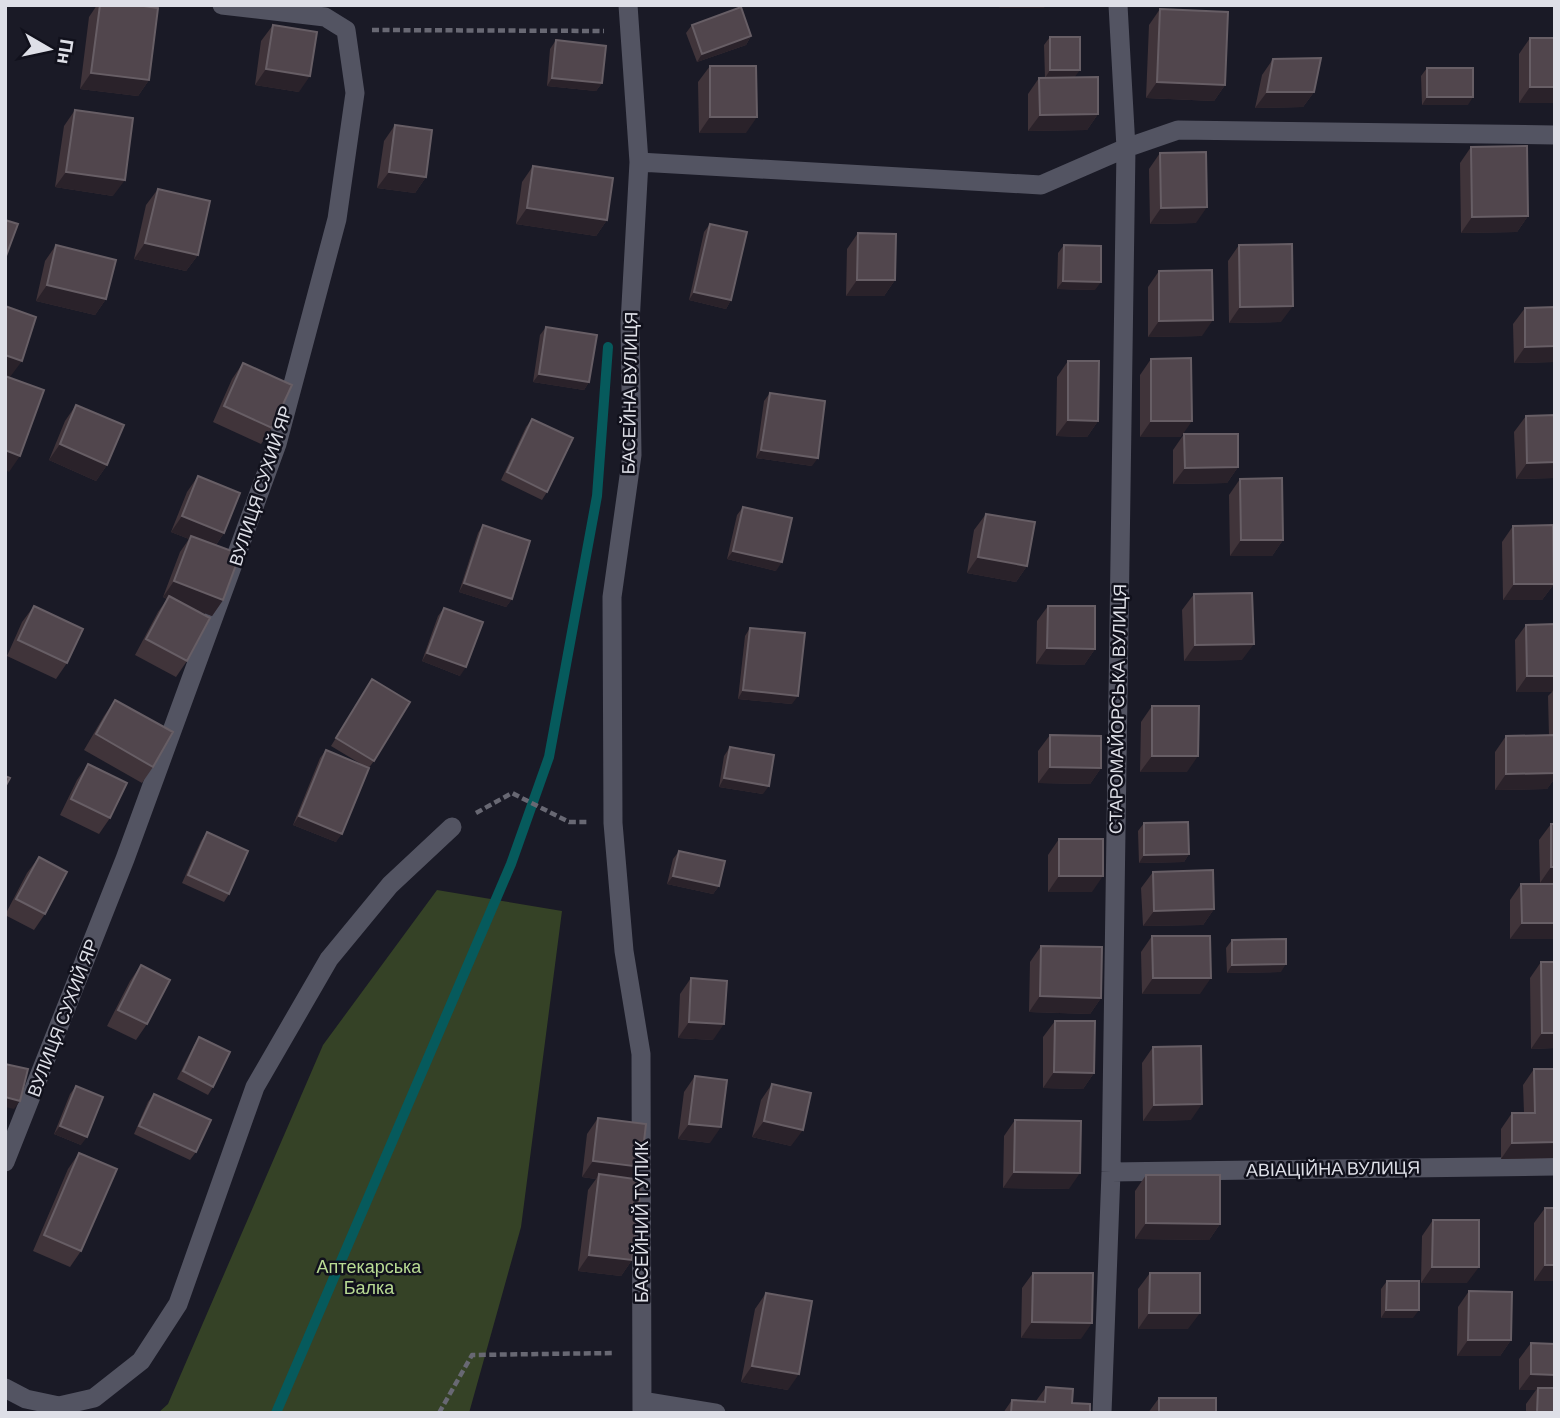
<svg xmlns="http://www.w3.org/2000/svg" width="1560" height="1418" font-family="Barlow,sans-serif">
<rect width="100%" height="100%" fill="#1a1a26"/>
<!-- green -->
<path fill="#354226" d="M437 890 562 911 521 1227 469 1413H158L168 1404 323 1045Z"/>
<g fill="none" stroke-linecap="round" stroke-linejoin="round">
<!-- stream -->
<path stroke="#065a5c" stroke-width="10" d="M276 1413 511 864 549 757 597 496 608 347"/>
<!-- path -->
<path stroke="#686873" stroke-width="4.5" stroke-dasharray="7 3.5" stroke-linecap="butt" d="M372 30 604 31
M476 813 512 793 569 822H588
M439 1413 472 1355 614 1353"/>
<!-- minor -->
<path stroke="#535462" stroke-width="19" d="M628 5 639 162 630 323 632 455 612 597 613 823 624 951 641 1054 642 1413
M639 162 1041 185 1126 148 1178 130 1555 135
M5 1162 125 859 277 444 337 219 355 93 346 30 325 17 222 5
M1111 1172 1555 1166
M5 1388 26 1399 59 1406 94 1398 141 1361 178 1304 255 1087 329 959 390 885 452 827
M643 1401 716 1413
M1102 1413 1111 1172 1126 148 1118 5"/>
</g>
<!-- wall -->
<path fill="#40343a" d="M97 5H137L149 80 138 96 80 89 89 17Z
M1160 9 1225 85 1214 101 1146 98 1149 25Z
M273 25 299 92 255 85 261 41Z
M692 25 751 36 746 45 697 62 686 33Z
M1050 37 1098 114 1087 130 1028 131V94L1039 78H1045L1044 45Z
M1530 38H1555V103H1519V54Z
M556 40 602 83 596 91 547 86 550 49Z
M1273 59 1314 92 1303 107 1255 108 1262 75Z
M710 66 746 133H699L698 82Z
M1427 68 1468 105H1422L1421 76Z
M75 110 113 196 55 187 64 126Z
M395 125 426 177 415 193 377 188 384 141Z
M1471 147 1528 216 1517 232 1461 233 1460 163Z
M1160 153 1196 223 1150 224 1149 169Z
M533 166 607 220 596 236 516 224 522 182Z
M158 189 198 255 186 271 134 259 146 205Z
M710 224 731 300 726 309 689 300 704 232Z
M858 233 895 280 884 296H846L847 249Z
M56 245 106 299 95 315 36 301 45 261Z
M1064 245 1095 290 1057 289 1058 253Z
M1239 245 1281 322 1229 323 1228 261Z
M1159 271 1202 336 1148 337V287Z
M1555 307V362L1514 363 1513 324 1525 308Z
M546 327 589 382 584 390 533 382 540 335Z
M1151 359 1181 437H1140V375Z
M1068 361 1098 421 1087 437 1056 436 1057 377Z
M243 363 272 428 261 444 213 422 232 379Z
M770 393 812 466 756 458 764 401Z
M76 405 107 465 96 481 49 460 65 421Z
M1526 416 1555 478 1516 479 1514 432Z
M532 419 547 492 542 500 501 480 526 427Z
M1184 434 1238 467 1227 483 1173 484V450Z
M198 476 224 533 216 545 223 600 212 616 189 607 187 661 176 677 135 655 158 612 167 599 163 597 180 552 189 539 171 532 187 492Z
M1240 479 1283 540 1272 556H1230L1229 495Z
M743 507 776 571 727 559 737 515Z
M986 514 1027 566 1016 582 967 573 974 530Z
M483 525 512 599 506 607 459 592 478 533Z
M1513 526 1554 584 1542 600H1503L1502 542Z
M1194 594 1242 660 1184 661 1182 610Z
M34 606 67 663 56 679 7 656 22 622Z
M1048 606 1095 649 1084 665 1036 664 1037 621Z
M444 608 460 676 422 661 438 616Z
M1555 624V778L1547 789 1495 790V752L1506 736H1549L1548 696 1552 692H1516L1515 640 1526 625Z
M750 628 792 704 738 699 745 636Z
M372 679 374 761 368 769 336 842 293 825 320 758 326 750 361 764 331 746Z
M115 700 153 767 142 783 84 750 104 716Z
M1152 706 1187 772H1140L1141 722Z
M1050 735 1101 768 1090 784 1038 783V751Z
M730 747 763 794 719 787 724 756Z
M88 764 110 818 99 834 60 815 77 780Z
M1144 823 1189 854 1184 862 1139 863 1138 831Z
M1551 824 1555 883H1540L1539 840Z
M207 832 229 894 224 902 182 883 201 841Z
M1059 839 1092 892H1048V855Z
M679 851 719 886 713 894 667 884 673 859Z
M39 857 45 914 34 930 5 915 27 873Z
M1153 872 1214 909 1203 925 1143 926 1141 888Z
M1521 884H1555V939H1510V900Z
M1152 936 1200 994H1142L1141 952Z
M1232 940 1281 972 1227 973 1226 948Z
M1041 946 1101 998 1090 1014 1029 1012 1030 962Z
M1541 962H1555V1048L1531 1049 1530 978Z
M141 965 147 1024 136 1040 107 1026 130 981Z
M691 978 713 1040 678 1038 680 994Z
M1055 1021 1094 1073 1083 1089 1043 1088V1037Z
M199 1037 213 1087 208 1095 177 1079 194 1045Z
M1153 1047 1191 1120 1143 1121 1142 1063Z
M1534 1069 1555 1158 1501 1159V1129L1512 1113H1524L1523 1085Z
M695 1076 710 1143 678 1139 684 1092Z
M772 1084 791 1146 752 1137 761 1100Z
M76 1086 81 1145 54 1134 70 1094Z
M154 1094 196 1152 190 1160 134 1134 148 1102Z
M598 1118 632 1179V1260L621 1276 578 1271 588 1190 596 1179 582 1177 587 1134Z
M1015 1120 1069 1189 1003 1188 1004 1136Z
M79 1153 81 1251 70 1267 33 1251 68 1169Z
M1146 1175 1220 1224 1209 1240 1135 1239V1191Z
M1545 1208 1555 1281H1534V1223Z
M1433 1220 1467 1283H1421L1422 1236Z
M1033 1273 1081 1339 1021 1338 1022 1288Z
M1150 1273 1188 1329H1138V1289Z
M1387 1281 1413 1318H1381V1289Z
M1469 1291 1511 1340 1500 1356H1457L1458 1307Z
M766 1293 788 1390 741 1382 755 1309Z
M1531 1343 1555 1413H1526V1404L1536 1390H1519V1359Z
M1046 1387 1072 1403 1036 1401Z
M1159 1398 1216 1413H1148Z
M1012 1400 1011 1413H1003Z"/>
<!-- shaded-wall -->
<path fill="#2a222a" d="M1001 5H1046L1044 8H999Z
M751 36 746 45 697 62 702 54Z
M266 69 310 76 299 92 255 85Z
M1050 70H1080L1074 78H1045Z
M91 73 149 80 138 96 80 89Z
M552 78 602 83 596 91 547 86Z
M1157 82 1225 85 1214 101 1146 98Z
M1530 87H1555V103H1519Z
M1267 92H1314L1303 107 1255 108Z
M1427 97H1473L1468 105H1422Z
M1098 114 1087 130 1028 131 1040 115Z
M710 117H757L746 133H699Z
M66 172 125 180 113 196 55 187Z
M389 172 426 177 415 193 377 188Z
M1207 207 1196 223 1150 224 1161 208Z
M527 208 607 220 596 236 516 224Z
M1528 216 1517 232 1461 233 1472 217Z
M145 243 198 255 186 271 134 259Z
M857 280H895L884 296H846Z
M1063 281 1101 282 1095 290 1057 289Z
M47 285 106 299 95 315 36 301Z
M694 292 731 300 726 309 689 300Z
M1293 306 1281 322 1229 323 1240 307Z
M1213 320 1202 336 1148 337 1159 321Z
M1555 346V362L1514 363 1525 347Z
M5 355 22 361 10 377 5 375Z
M539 374 589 382 584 390 533 382Z
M1068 420 1098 421 1087 437 1056 436Z
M1151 421H1192L1181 437H1140Z
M60 444 107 465 96 481 49 460Z
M5 450 20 456 9 472 5 470Z
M761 450 818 458 812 466 756 458Z
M1555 462V478L1516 479 1527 463Z
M1238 467 1227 483 1173 484 1185 468Z
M182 516 224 533 213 549 191 536 189 539 171 532Z
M1241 540H1283L1272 556H1230Z
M733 551 782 562 776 571 727 559Z
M978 557 1027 566 1016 582 967 573Z
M174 581 223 600 212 616 163 597Z
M464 583 512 599 506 607 459 592Z
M1514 584H1554L1542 600H1503Z
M1254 644 1242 660 1184 661 1195 645Z
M1047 648 1095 649 1084 665 1036 664Z
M427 653 466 667 460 676 422 661Z
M1527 676H1555V691L1554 688 1552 692H1516Z
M743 690 798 696 792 704 738 699Z
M1152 756H1198L1187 772H1140Z
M1050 767 1101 768 1090 784 1038 783Z
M1555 773V778L1547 789 1495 790 1506 774Z
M724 778 769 786 763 794 719 787Z
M299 816 342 834 336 842 293 825Z
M1189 854 1184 862 1139 863 1144 855Z
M1551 867H1555V883H1540Z
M673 876 719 886 713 894 667 884Z
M1059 876H1103L1092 892H1048Z
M1214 909 1203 925 1143 926 1154 911Z
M1522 923H1555V939H1510Z
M1286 964 1281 972 1227 973 1232 965Z
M1153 978H1211L1200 994H1142Z
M1040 996 1101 998 1090 1014 1029 1012Z
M689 1022 724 1024 713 1040 678 1038Z
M1542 1033H1555V1048L1531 1049Z
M1054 1072 1094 1073 1083 1089 1043 1088Z
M5 1097 20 1101 14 1109 5 1107Z
M1202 1104 1191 1120 1143 1121 1154 1105Z
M764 1121 803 1130 791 1146 752 1137Z
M689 1124 721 1127 710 1143 678 1139Z
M60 1126 87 1137 81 1145 54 1134Z
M1555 1142V1158L1501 1159 1512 1143Z
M593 1161 641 1167 629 1183 599 1174 596 1179 582 1177Z
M1014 1172 1080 1173 1069 1189 1003 1188Z
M1146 1223 1220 1224 1209 1240 1135 1239Z
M589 1255 632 1260 621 1276 578 1271Z
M1545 1265H1555V1281H1534Z
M1432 1267H1479L1467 1283H1421Z
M1386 1310H1419L1413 1318H1381Z
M1149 1313H1200L1188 1329H1138Z
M1032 1322 1092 1323 1081 1339 1021 1338Z
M1468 1340H1511L1500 1356H1457Z
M752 1366 799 1374 788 1390 741 1382Z
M1531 1374 1555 1375V1391L1538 1388 1536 1390H1519Z"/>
<!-- building -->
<path fill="#51464d" stroke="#675e65" stroke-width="2" d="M100 5H137L158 8 149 80 91 73Z
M741 7 751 36 702 54 692 25Z
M1160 9 1228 12 1225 85 1157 82Z
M273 25 317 32 310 76 266 69Z
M1050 37H1080V70H1050Z
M1530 38H1555V87H1530Z
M556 40 606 46 602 83 552 78Z
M1321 58 1314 92H1267L1273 59Z
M710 66H756L757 117H710Z
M1427 68H1473V97H1427Z
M1098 77V114L1040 115 1039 78Z
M75 110 133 118 125 180 66 172Z
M395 125 432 130 426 177 389 172Z
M1527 146 1528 216 1472 217 1471 147Z
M1206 152 1207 207 1161 208 1160 153Z
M533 166 613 178 607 220 527 208Z
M158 189 210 201 198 255 145 243Z
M5 220 18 224 6 256 5 255Z
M710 224 747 232 731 300 694 292Z
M858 233 896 234 895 280H857Z
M1292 244 1293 306 1240 307 1239 245Z
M56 245 116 260 106 299 47 285Z
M1064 245 1101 246V282L1063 281Z
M1212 270 1213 320 1159 321V271Z
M5 306 36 317 22 361 5 355Z
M1555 307V346L1525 347V308Z
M546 327 597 335 589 382 539 374Z
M1191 358 1192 421H1151V359Z
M1068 361H1099L1098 421 1068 420Z
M243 363 292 385 272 428 224 406Z
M5 376 44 390 20 456 5 450Z
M770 393 825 401 818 458 761 450Z
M76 405 124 425 107 465 60 444Z
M1555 415V462L1527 463 1526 416Z
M532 419 573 438 547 492 507 472Z
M1184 434H1238V467L1185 468Z
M198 476 240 493 224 533 182 516Z
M1282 478 1283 540H1241L1240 479Z
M743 507 792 518 782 562 733 551Z
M986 514 1035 522 1027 566 978 557Z
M483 525 530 541 512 599 464 583Z
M1553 525 1554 584H1514L1513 526Z
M191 536 240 554 223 600 174 581Z
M1252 593 1254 644 1195 645 1194 594Z
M169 596 210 618 187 661 146 639Z
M34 606 83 629 67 663 18 640Z
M1048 606H1095V649L1047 648Z
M444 608 483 622 466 667 427 653Z
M1555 624V676H1527L1526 625Z
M750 628 805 633 798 696 743 690Z
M372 679 410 702 374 761 336 738Z
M1554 688H1555V730Z
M115 700 173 732 153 767 96 734Z
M1152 706H1199L1198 756H1152Z
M1050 735 1101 736V768L1050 767Z
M1555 735V773L1506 774V736Z
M730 747 774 755 769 786 724 778Z
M326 750 369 768 342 834 299 816Z
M88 764 127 783 110 818 71 799Z
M5 776 10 778 5 787Z
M1188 822 1189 854 1144 855V823Z
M1551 824H1555V867H1551Z
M207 832 248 851 229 894 188 875Z
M1059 839H1103V876H1059Z
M679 851 725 861 719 886 673 876Z
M39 857 67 872 45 914 16 899Z
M1213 870 1214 909 1154 911 1153 872Z
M1521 884H1555V923H1522Z
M1152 936H1210L1211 978H1153Z
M1286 939V964L1232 965V940Z
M1041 946 1102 947 1101 998 1040 996Z
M1541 962H1555V1033H1542Z
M141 965 170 980 147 1024 118 1010Z
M691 978 727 981 724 1024 689 1022Z
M1055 1021H1095L1094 1073 1054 1072Z
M199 1037 230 1052 213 1087 183 1071Z
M1201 1046 1202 1104 1154 1105 1153 1047Z
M5 1064 28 1069 20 1101 5 1097Z
M1534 1069H1555V1142L1512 1143V1113H1535Z
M695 1076 727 1080 721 1127 689 1124Z
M772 1084 811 1093 803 1130 764 1121Z
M76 1086 103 1097 87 1137 60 1126Z
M154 1094 211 1120 196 1152 139 1126Z
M598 1118 646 1124 641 1167 593 1161Z
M1015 1120 1081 1121 1080 1173 1014 1172Z
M79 1153 117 1169 81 1251 44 1235Z
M599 1174 642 1180 632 1260 589 1255Z
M1146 1175H1220V1224L1146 1223Z
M1545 1208H1555V1265H1545Z
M1433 1220H1479V1267H1432Z
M1033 1273H1093L1092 1323 1032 1322Z
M1150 1273H1200V1313H1149Z
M1387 1281H1419V1310H1386Z
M1469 1291 1512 1292 1511 1340H1468Z
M766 1293 812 1301 799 1374 752 1366Z
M1531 1343 1555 1344V1375L1531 1374Z
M1046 1387 1073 1389 1072 1403 1090 1404V1413H1011L1012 1400 1045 1402Z
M1538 1388H1555V1413H1537Z
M1159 1398H1216V1413H1159Z"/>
<g text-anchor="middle" stroke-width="5" stroke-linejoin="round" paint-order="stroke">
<!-- street labels -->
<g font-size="18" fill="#dedfe7" stroke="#11111c">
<text transform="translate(630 393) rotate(-89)" y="6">БАСЕЙНА ВУЛИЦЯ</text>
<text transform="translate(261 486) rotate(-72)" y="6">ВУЛИЦЯ СУХИЙ ЯР</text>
<text transform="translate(1118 709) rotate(-89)" y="6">СТАРОМАЙОРСЬКА ВУЛИЦЯ</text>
<text transform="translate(63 1018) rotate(-69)" y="6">ВУЛИЦЯ СУХИЙ ЯР</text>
<text transform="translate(1333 1169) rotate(-1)" y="6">АВІАЦІЙНА ВУЛИЦЯ</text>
<text transform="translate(642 1222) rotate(-90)" y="6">БАСЕЙНИЙ ТУПИК</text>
</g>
<!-- park labels -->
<g font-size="18" fill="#b8da93" stroke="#11111c">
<text x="369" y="1273">Аптекарська<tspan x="369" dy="21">Балка</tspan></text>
</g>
</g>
<!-- border -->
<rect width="1560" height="1418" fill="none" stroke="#dedfe7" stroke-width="14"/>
<!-- north arrow -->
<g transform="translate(49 49) rotate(99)" stroke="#11111c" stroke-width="5" paint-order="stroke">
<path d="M0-5L12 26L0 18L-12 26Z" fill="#dedfe7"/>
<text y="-10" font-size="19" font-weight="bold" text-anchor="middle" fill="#dedfe7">Пн</text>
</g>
</svg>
